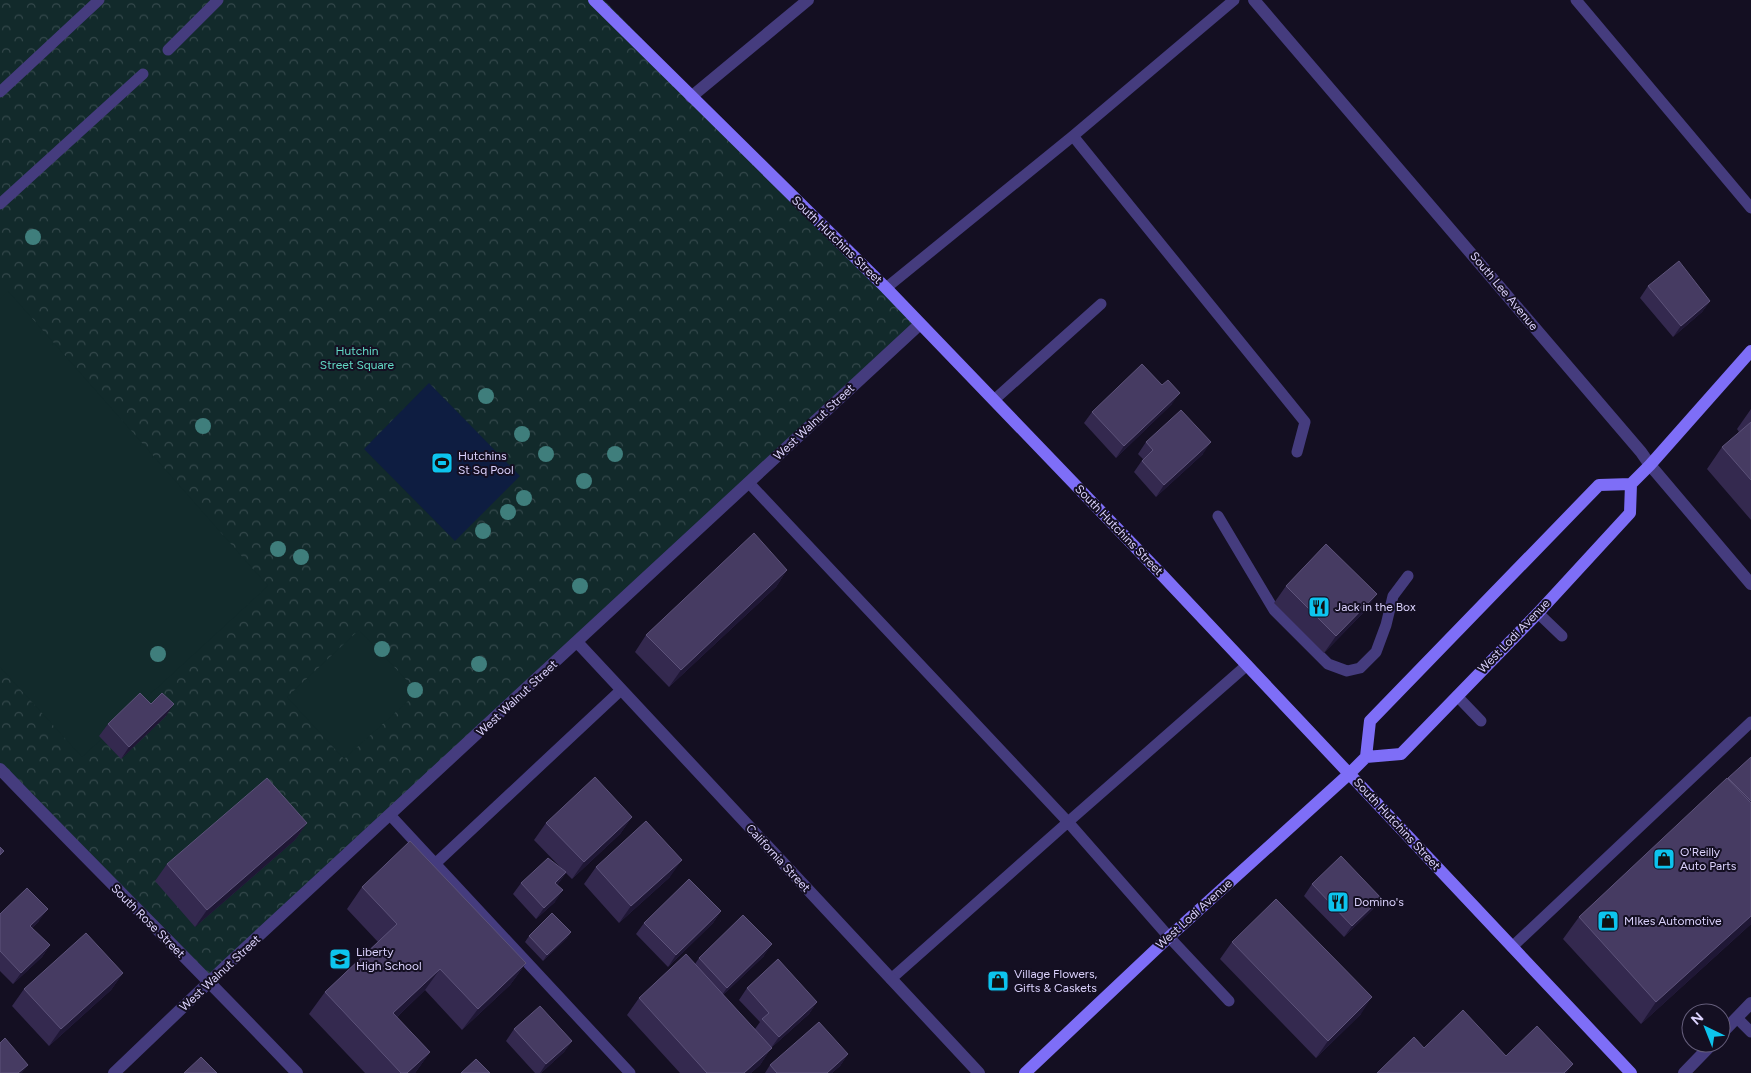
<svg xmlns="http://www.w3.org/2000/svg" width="1751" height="1073" font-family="Figtree,sans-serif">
<defs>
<pattern id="forest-crowns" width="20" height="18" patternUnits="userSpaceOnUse" patternTransform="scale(1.25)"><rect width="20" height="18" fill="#122a2b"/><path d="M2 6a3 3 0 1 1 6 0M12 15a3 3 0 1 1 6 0" fill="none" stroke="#34484b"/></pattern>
</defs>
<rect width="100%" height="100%" fill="#140f22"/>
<!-- forest -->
<path fill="url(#forest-crowns)" d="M0 0H604L920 324 210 982 0 767Z"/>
<!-- garden -->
<path fill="#122a2b" d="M8 291 268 586 82 757 0 667V299Z
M359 630 418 692 344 759 287 697Z"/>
<!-- water -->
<path fill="#0e1d41" d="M429 383 520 476 455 541 364 449Z"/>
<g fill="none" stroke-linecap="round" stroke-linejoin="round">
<!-- lane -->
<path stroke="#453c7e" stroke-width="11" d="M1576 0 1751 208
M168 50 218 0
M0 92 99 0
M1073 136 1305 422 1297 452
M0 204 143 74
M886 288 1073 136 1234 0
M994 400 1101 304
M749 483 1068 822 1169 937 1229 1001
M1218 516 1274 610 1328 664 1347 671 1360 668 1376 652 1386 625 1393 596 1408 576
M1538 613 1562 636
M1457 696 1481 721
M390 815 630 1073
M436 863 621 690
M1512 947 1751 722
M891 979 1068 822 1247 665
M1737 1018 1751 1032"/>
<!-- street -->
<path stroke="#453c7e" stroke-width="12" d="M1254 0 1641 452 1650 465 1751 584
M691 97 808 0
M577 642 979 1073
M0 769C98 871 199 970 297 1073
M1721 1034 1751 1003
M114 1073 228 964 920 324
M1684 1073 1713 1043"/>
<!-- secondary -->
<path stroke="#7e6ef7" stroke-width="12" d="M594 0 886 288 1162 575 1631 1073
M1366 757 1401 754 1538 613 1630 513 1631 484
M1025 1073 1169 937 1349 774 1366 757 1370 721 1599 485 1631 484 1650 465 1751 351"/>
</g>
<!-- trees -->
<g fill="#3f7e7c">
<circle cx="33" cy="237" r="8"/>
<circle cx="486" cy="396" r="8"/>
<circle cx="203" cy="426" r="8"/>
<circle cx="522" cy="434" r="8"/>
<circle cx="546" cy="454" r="8"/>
<circle cx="615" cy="454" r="8"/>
<circle cx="584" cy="481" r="8"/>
<circle cx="524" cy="498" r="8"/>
<circle cx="508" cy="512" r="8"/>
<circle cx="483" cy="531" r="8"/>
<circle cx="278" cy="549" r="8"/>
<circle cx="301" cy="557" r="8"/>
<circle cx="580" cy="586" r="8"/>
<circle cx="382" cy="649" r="8"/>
<circle cx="158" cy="654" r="8"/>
<circle cx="479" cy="664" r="8"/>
<circle cx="415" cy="690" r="8"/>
</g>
<!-- wall -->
<path fill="#34294f" d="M1648 286 1710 301 1702 312 1673 337 1640 298Z
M1162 385 1172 404 1116 458 1084 423 1092 412Z
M1751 409V520L1707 469 1722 447 1739 432 1737 429Z
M1146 442 1203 454 1156 497 1134 472 1143 459 1138 454Z
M787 570 776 587 669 687 635 652 646 635Z
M1286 586 1365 611 1324 653 1274 603Z
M151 704 166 716 121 759 99 736 108 724Z
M1751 757V924L1641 1024 1563 939 1579 917Z
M632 817 620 834 572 879 566 873 557 885 555 902 536 919 513 894 521 883 563 870 534 840 546 823Z
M307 823 295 840 195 927 155 881 167 864Z
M596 867 670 877 619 923 584 884Z
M1312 884 1373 909 1344 937 1304 896Z
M362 887 526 963 510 985 462 1030 425 990 397 1017 430 1052 415 1073H365L309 1014 325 992 378 942 347 909Z
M721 911 713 923 668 967 636 934 644 923Z
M0 914 39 921 32 928 50 945 42 957 13 984 0 971Z
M571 932 567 938 543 961 525 942 529 936Z
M1232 942 1361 1014 1316 1058 1220 959Z
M764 956 723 995 755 1029 760 1022 739 1000 747 988 817 1002 809 1014 771 1048 760 1065 751 1073H680L627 1015 639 998 695 964 699 958Z
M123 973 111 990 49 1046 12 1006 24 989Z
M514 1029 572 1041 564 1052 541 1073H535L506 1041Z
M848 1054 840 1066 832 1073H765L770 1065Z"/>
<!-- shaded-wall -->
<path fill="#1f1735" d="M1710 301 1702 312 1673 337 1681 326Z
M1180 393 1172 404 1116 458 1124 446Z
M1211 442 1203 454 1156 497 1164 485Z
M787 570 776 587 669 687 681 670Z
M1377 594 1365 611 1324 653 1336 636Z
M174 704 166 716 121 759 129 747Z
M632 817 620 834 572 879 584 862Z
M307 823 295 840 195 927 207 910Z
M682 860 670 877 619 923 631 906Z
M566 872 558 884 547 895 555 883Z
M563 890 555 902 536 919 544 908Z
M1381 898 1373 909 1344 937 1352 926Z
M48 909 39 921 22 937 30 926Z
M721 911 713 923 668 967 676 955Z
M1751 916V924L1641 1024 1656 1002Z
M571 932 567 938 543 961 547 955Z
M772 944 764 956 719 999 727 988Z
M50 945 42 957 13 984 21 973Z
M526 963 510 985 462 1030 478 1009Z
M440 969 425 990 378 1035 393 1013Z
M123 973 111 990 49 1046 61 1029Z
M1372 997 1361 1014 1316 1058 1328 1041Z
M817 1002 809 1014 771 1048 760 1065 751 1073H744L771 1048 779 1037Z
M572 1041 564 1052 541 1073H540L546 1064Z
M430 1052 415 1073H407Z
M848 1054 840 1066 832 1073H827Z
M1573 1064 1567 1073H1564Z
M28 1065 22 1073H18Z"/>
<!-- building -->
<path fill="#463b62" stroke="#5d537a" d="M1679 261 1710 301 1681 326 1648 286Z
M1142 364 1162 385 1168 380 1180 393 1124 446 1092 412Z
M1181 410 1211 442 1164 485 1142 461 1153 450 1146 442Z
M1751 422V480L1722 447Z
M754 533 787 570 681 670 646 635Z
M1326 544 1377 594 1336 636 1286 586Z
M140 693 151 704 162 693 174 704 129 747 108 724Z
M1751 757V801L1728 778Z
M595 777 632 817 584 862 546 823Z
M267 778 307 823 207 910 167 864Z
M1727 778 1751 803V916L1656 1002 1579 917Z
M646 821 682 860 631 906 596 867Z
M410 841 526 963 478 1009 440 969 393 1013 430 1052 407 1073H401L325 992 397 924 362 887Z
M0 847 4 851 0 855Z
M1341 856 1381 898 1352 926 1312 884Z
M548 858 566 872 555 883 563 890 544 908 521 883Z
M689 879 721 911 676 955 644 923Z
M27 888 48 909 30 926 50 945 21 973 0 951V914Z
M1276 899 1372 997 1328 1041 1232 942Z
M552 913 571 932 547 955 529 936Z
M743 915 772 944 727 988 699 958Z
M86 933 123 973 61 1029 24 989Z
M686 954 772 1048 744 1073H707L639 998Z
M778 959 817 1002 779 1037 762 1019 769 1013 747 988Z
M540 1006 572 1041 546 1064 514 1029Z
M1463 1010 1506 1056 1537 1026 1573 1064 1564 1073H1377L1414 1037 1424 1048Z
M819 1022 848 1054 827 1073H777L770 1065Z
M5 1038 28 1065 18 1073H0V1043Z
M201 1057 217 1073H184Z
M476 1059 490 1073H461Z"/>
<!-- icons -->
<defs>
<g id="stadium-square" transform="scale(1.125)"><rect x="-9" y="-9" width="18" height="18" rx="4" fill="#0dc4ee" stroke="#140f22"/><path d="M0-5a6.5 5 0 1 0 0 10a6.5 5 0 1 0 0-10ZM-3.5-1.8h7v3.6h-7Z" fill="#111"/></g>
<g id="restaurant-square" transform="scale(1.125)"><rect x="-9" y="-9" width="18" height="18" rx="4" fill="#0dc4ee" stroke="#140f22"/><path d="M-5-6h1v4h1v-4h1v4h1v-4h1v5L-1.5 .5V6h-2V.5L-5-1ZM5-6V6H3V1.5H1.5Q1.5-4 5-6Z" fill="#111"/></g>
<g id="shop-square" transform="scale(1.125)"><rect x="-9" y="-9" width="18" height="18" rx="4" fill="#0dc4ee" stroke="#140f22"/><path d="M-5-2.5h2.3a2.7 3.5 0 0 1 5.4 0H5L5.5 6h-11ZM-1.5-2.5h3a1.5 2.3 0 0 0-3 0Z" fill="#111"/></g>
<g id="school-square" transform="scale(1.125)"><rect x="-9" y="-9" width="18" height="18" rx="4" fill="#0dc4ee" stroke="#140f22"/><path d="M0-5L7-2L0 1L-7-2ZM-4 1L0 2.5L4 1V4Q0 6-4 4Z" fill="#111"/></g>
</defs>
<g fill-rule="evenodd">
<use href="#stadium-square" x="442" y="463"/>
<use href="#restaurant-square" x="1319" y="607"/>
<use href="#shop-square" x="1664" y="859"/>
<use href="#restaurant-square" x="1338" y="902"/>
<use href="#shop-square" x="1608" y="921"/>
<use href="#school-square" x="340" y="959"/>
<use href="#shop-square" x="998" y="981"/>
</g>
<g text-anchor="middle" stroke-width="4" stroke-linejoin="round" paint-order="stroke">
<!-- street labels -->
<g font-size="12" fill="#dbd2fd" stroke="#140f22">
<text transform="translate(837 240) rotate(44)" y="4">South Hutchins Street</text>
<text transform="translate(1504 291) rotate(50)" y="4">South Lee Avenue</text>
<text transform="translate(814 422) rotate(-43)" y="4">West Walnut Street</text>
<text transform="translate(1119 530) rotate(46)" y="4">South Hutchins Street</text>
<text transform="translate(1514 636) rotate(-46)" y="4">West Lodi Avenue</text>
<text transform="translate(517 698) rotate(-43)" y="4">West Walnut Street</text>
<text transform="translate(1397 824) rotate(47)" y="4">South Hutchins Street</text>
<text transform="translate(778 858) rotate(47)" y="4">California Street</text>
<text transform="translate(1194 914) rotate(-42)" y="4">West Lodi Avenue</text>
<text transform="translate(148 921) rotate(45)" y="4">South Rose Street</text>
<text transform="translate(220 973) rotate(-43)" y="4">West Walnut Street</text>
</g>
<!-- park labels -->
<g font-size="12" fill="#62d9c5" stroke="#140f22">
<text x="357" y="355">Hutchin<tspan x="357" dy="14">Street Square</tspan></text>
</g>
<!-- poi labels -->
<g font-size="12" fill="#dbd2fd" stroke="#140f22" text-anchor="start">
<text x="458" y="460">Hutchins<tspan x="458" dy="14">St Sq Pool</tspan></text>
<text x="1335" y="611">Jack in the Box</text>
<text x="1680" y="856">O'Reilly<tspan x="1680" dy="14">Auto Parts</tspan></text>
<text x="1354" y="906">Domino's</text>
<text x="1624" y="925">MIkes Automotive</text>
<text x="356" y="956">Liberty<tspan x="356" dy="14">High School</tspan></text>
<text x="1014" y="978">Village Flowers,<tspan x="1014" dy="14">Gifts &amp; Caskets</tspan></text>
</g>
</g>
<!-- north arrow -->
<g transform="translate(1706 1028) rotate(317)"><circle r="24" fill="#140f22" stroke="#645d7a"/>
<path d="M0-4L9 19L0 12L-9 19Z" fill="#0dc4ee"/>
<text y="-8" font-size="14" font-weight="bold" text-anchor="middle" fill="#dbd2fd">N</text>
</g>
</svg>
